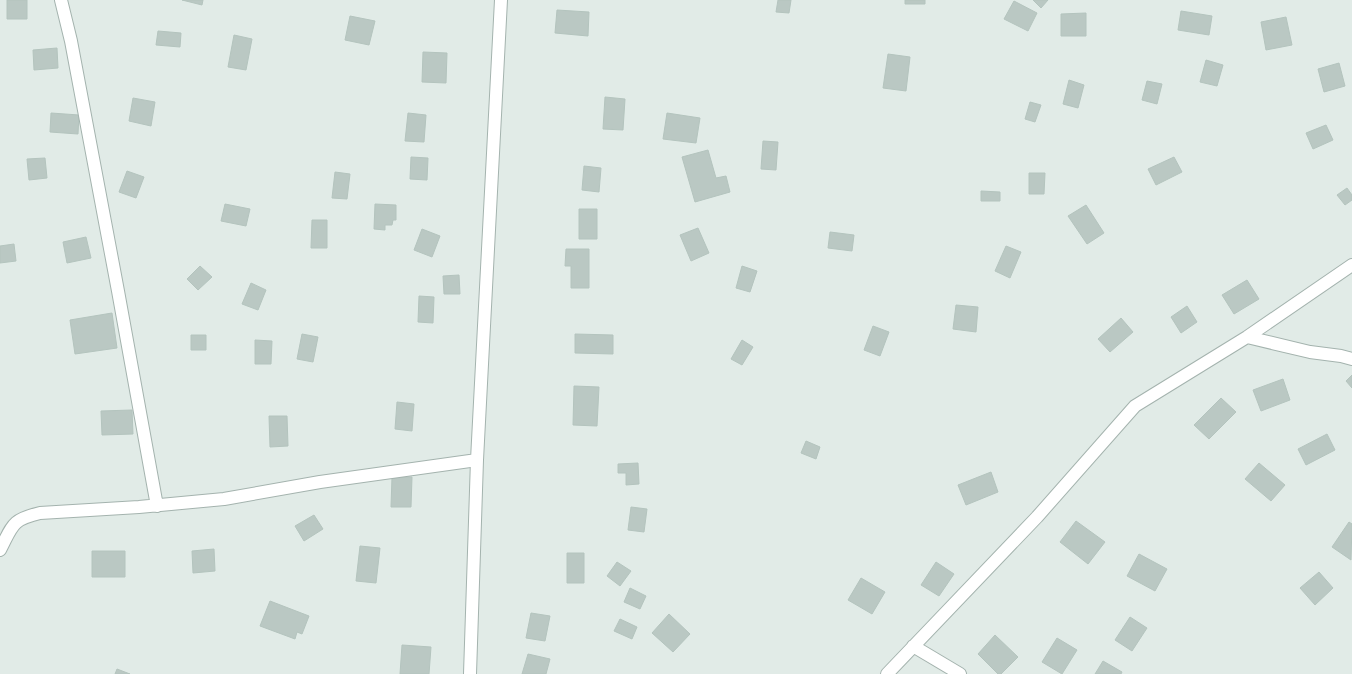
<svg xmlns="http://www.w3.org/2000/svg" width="1352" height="674" font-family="'Exo 2',sans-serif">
<rect width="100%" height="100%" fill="#e1ebe7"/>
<!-- building -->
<path fill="#bac8c3" stroke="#b4c4be" d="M7 0H27V19H7Z
M182 0H203L202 5Z
M778 0H791L789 13 776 12Z
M905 0H925V4H905Z
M1033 0H1048L1041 8Z
M1014 1 1037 13 1028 31 1004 19Z
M557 10 589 12 588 36 555 33Z
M1181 11 1212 16 1209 35 1178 30Z
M1086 13V36H1061V14Z
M350 16 375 21 369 45 345 40Z
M1286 17 1292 45 1266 50 1261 22Z
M158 31 181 33 180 47 156 45Z
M234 35 252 39 246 70 228 67Z
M57 48 58 68 34 70 33 50Z
M423 52 447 53 446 83 422 82Z
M888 54 910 57 906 91 883 88Z
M1206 60 1223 65 1217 86 1200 82Z
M1339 63 1345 86 1324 92 1318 69Z
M1069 80 1084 85 1078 108 1063 104Z
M1147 81 1162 84 1157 104 1142 100Z
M605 97 625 99 623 130 603 129Z
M133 98 155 102 151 126 129 121Z
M1030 102 1041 105 1035 122 1025 119Z
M51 113 79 115 78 134 50 132Z
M408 113 426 115 424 142 405 141Z
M667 113 700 118 696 143 663 139Z
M1326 125 1333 140 1313 149 1306 133Z
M763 141 778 142 776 170 761 169Z
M708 150 716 178 726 176 730 192 695 202 682 157Z
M411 157 428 158 427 180 410 179Z
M1174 157 1182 172 1156 185 1148 169Z
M45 158 47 178 29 180 27 159Z
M584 166 601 168 599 192 582 190Z
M127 171 144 177 136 198 119 192Z
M335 172 350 174 347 199 332 198Z
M1029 173H1045L1044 194H1029Z
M1347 188 1352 195V200L1345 205 1337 195Z
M981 191 1000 192V201H981Z
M225 204 250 209 246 226 221 221Z
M375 204 396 205V220H393L392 225H385V230L374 229Z
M1086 205 1104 233 1087 244 1068 216Z
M579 209H597V239H579Z
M312 220H327V248H311Z
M698 228 709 253 691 261 680 235Z
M422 229 440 236 432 257 414 250Z
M830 232 854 235 852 251 828 248Z
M86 237 91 258 67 263 63 242Z
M14 244 16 261 0 263V246Z
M1006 246 1021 252 1010 278 995 271Z
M566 249H589V288H571V266H565Z
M200 266 212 277 198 290 187 279Z
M742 266 757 271 750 292 736 288Z
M459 275 460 294H444L443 276Z
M1247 280 1259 299 1234 314 1222 295Z
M251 283 266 290 258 310 242 304Z
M419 296 434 297 433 323 418 322Z
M956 305 978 307 976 332 953 329Z
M1187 306 1197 322 1181 333 1171 317Z
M112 313 117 348 75 354 70 320Z
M1121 318 1133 332 1110 352 1098 339Z
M873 326 889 332 880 356 864 350Z
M302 334 318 337 313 362 297 359Z
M575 334 613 335V354L575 353Z
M191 335H206V350H191Z
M255 340 272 341 271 364H255Z
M742 340 753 347 742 365 731 359Z
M1352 375V388L1346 381Z
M1283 379 1290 400 1261 411 1253 390Z
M574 386 599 387 597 426 573 425Z
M1221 398 1236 412 1209 439 1194 425Z
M397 402 414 404 412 431 395 429Z
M132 410 133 434 102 435 101 411Z
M269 416H287L288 446 270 447Z
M1327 434 1335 450 1306 465 1298 449Z
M806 441 820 447 816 459 801 453Z
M638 463 639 484 626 485V473H618V464Z
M1259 463 1285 485 1271 501 1245 479Z
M991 472 998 492 966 505 958 485Z
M392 477H412L411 507H391Z
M631 507 647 509 644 532 628 530Z
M314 515 323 529 304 541 295 526Z
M1076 521 1105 542 1088 564 1060 542Z
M1349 522 1352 524 1351 560 1332 547Z
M360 546 380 548 376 583 356 581Z
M214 549 215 571 193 573 192 551Z
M92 551H125V577H92Z
M567 553H584V583H567Z
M1139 554 1167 569 1155 591 1127 576Z
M617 562 631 571 620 586 607 576Z
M936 562 954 574 939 596 921 585Z
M1319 572 1333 588 1315 605 1300 588Z
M861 578 885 592 872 614 848 600Z
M630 588 646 596 640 609 624 602Z
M270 601 309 616 302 634 297 632 295 639 260 626Z
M531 613 550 616 545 641 526 638Z
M669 614 690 634 673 652 652 633Z
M1130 617 1147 628 1132 651 1115 640Z
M620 619 637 627 632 639 614 631Z
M995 635 1018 657 1001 674H998L978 654Z
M1057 638 1077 650 1062 674 1042 662Z
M402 645 431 647 429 674H400Z
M528 654 550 659 546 674H522Z
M1103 661 1122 672 1121 674H1095Z
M117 669 130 674H115Z"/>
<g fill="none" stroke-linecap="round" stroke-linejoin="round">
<!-- minor casing -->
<g stroke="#a4b3ae" stroke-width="14">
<path id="minor" d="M61 0 71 41 118 291 157 506
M1247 337 1310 352 1341 356 1352 359
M0 550C13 525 11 520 40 513L139 507 224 499 320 482 477 460
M913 646 960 674
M470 674 477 460 501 0
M887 674 1037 517 1135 406 1247 337 1352 265"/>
</g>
<!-- minor -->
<use href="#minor" stroke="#fff" stroke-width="12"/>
</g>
</svg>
